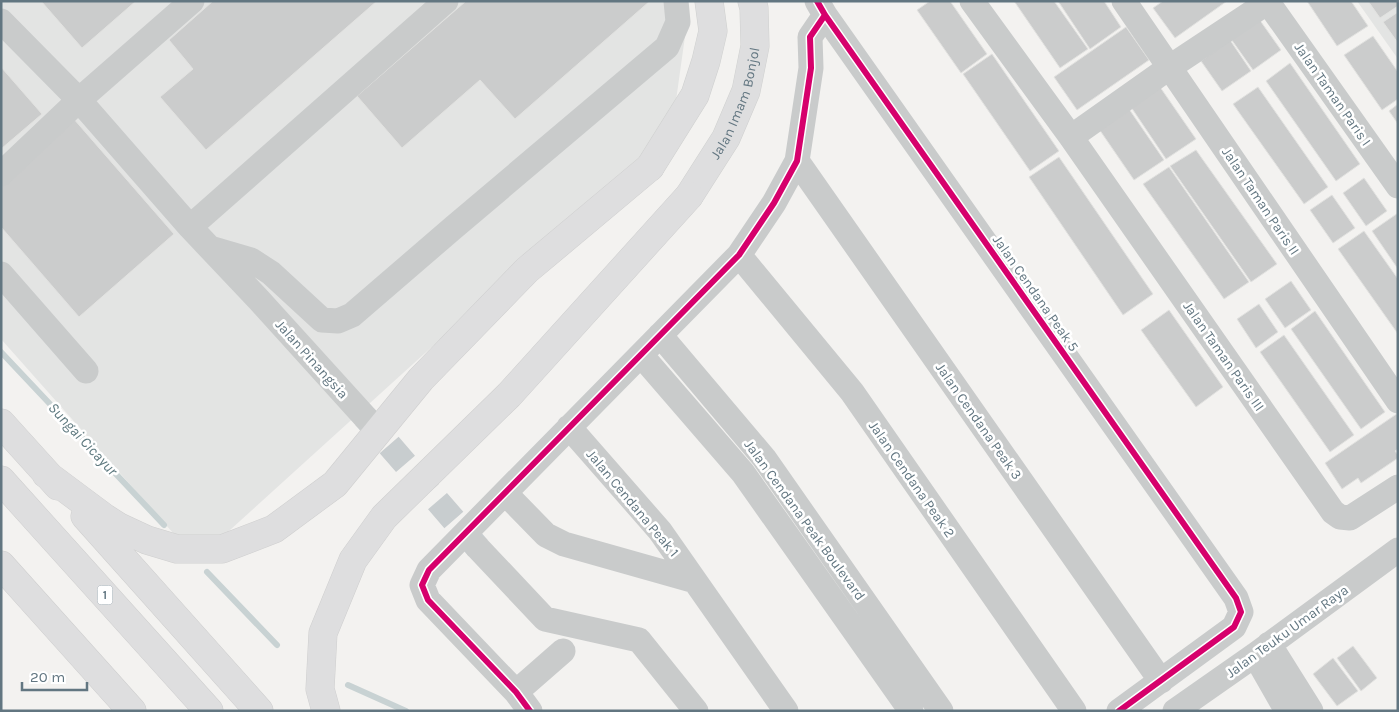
<svg xmlns="http://www.w3.org/2000/svg" width="1399" height="712" font-family="Karla,sans-serif">
<rect width="100%" height="100%" fill="#f3f2f0"/>
<!-- built -->
<path fill="#e3e4e3" d="M1 1H682L688 15 672 129 197 560 1 339Z
M1357 1H1398V59Z"/>
<g fill="none" stroke-linecap="round" stroke-linejoin="round">
<!-- stream -->
<path stroke="#c8d2d3" stroke-width="6" d="M1 352 164 525
M207 572 277 645
M348 685 406 711"/>
</g>
<!-- building -->
<path fill="#cbcccc" stroke="#e2e2e0" d="M41 1H136L82 48Z
M213 1H377L206 150 160 97 193 69 169 40Z
M466 1H650L515 119 480 80 402 148 357 96Z
M930 1H950L987 54 961 73 917 10Z
M1014 1H1054L1088 49 1060 68Z
M1058 1H1104L1121 27 1090 49Z
M1163 1H1227L1175 38 1153 8Z
M1307 1H1351L1368 26 1337 46Z
M1368 1H1398V6L1380 18Z
M1398 12V43L1383 22Z
M1259 19 1281 50 1253 70 1231 39Z
M1126 27 1149 60 1077 110 1054 77Z
M1373 36 1398 72V99L1382 110 1344 55Z
M1230 40 1251 71 1222 91 1201 61Z
M992 54 1059 151 1030 171 963 74Z
M1290 63 1360 164 1336 181 1266 81Z
M1 67 42 114 1 149Z
M1160 87 1196 139 1166 159 1131 107Z
M1258 87 1328 187 1304 204 1233 104Z
M1398 104V124L1389 111Z
M1129 109 1164 160 1134 180 1099 129Z
M73 118 174 234 79 317 1 227V180Z
M1196 150 1277 264 1251 282 1170 166Z
M1059 157 1153 294 1123 315 1029 177Z
M1169 167 1249 282 1224 299 1143 184Z
M1364 178 1387 211 1366 226 1343 193Z
M1332 195 1355 228 1333 243 1310 210Z
M1398 213V269L1372 231Z
M1364 231 1398 279V334L1338 249Z
M1291 281 1311 310 1285 328 1265 299Z
M1259 304 1278 332 1256 348 1237 319Z
M1169 310 1223 387 1196 407 1141 330Z
M1315 311 1385 412 1361 429 1291 329Z
M1284 335 1354 435 1330 452 1260 352Z
M1398 413V449L1395 451 1398 455V458L1361 483 1358 478 1342 489 1325 463Z
M1353 646 1377 678 1361 691 1337 658Z
M1333 658 1358 691 1337 706 1313 674Z"/>
<g fill="none" stroke-linecap="round" stroke-linejoin="round">
<!-- minor-tunnel -->
<path stroke="#c8cdcf" stroke-width="25" stroke-dasharray="25 12" stroke-linecap="butt" d="M365 417 478 548"/>
<!-- major casing -->
<g stroke="#cfd0cf" stroke-width="29">
<g id="major">
<path d="M650 167 695 95 706 61 713 31 709 1"/>
<path id="s1" d="M689 196 726 138 746 91 755 46 754 8 752 1"/>
</g>
</g>
<!-- highway casing -->
<g stroke="#cfcfcf" stroke-width="29">
<path id="highway" d="M1 423 58 486
M46 474 105 518 119 527 147 540 177 549H222L274 529 335 484 421 379 527 270 650 167
M1 480 209 711
M85 516 259 711
M1 565 132 711
M326 711 320 689 323 633 353 560 384 517 509 395 689 196"/>
</g>
<!-- minor -->
<path stroke="#c9cbcb" stroke-width="25" d="M817 1 825 15 1236 598 1241 612 1234 627 1119 711
M972 1 1071 137 1333 512 1340 517 1350 518 1398 487
M1124 1 1398 401
M1267 1 1398 186
M1 21 79 100 190 227 259 300 365 417
M1071 137 1170 67 1268 2
M797 161 1161 681
M1 174 79 100 192 1
M190 227 446 1
M210 248 251 260 271 273 322 320 338 321 352 315 453 228 667 47 678 22 676 1
M739 255 852 392 1074 711
M1 274 86 371
M660 335 764 458 941 711
M641 355 743 473 911 711
M569 427 660 531 786 711
M505 493 546 535 564 544 695 581
M478 548 545 619 639 640 696 711
M1269 644 1311 711
M1255 655 1287 711
M516 692 563 651
M530 711 516 692 428 600 422 585 429 570 739 255 774 203 797 161 811 68 810 37 825 15
M1175 711 1255 655 1398 550"/>
<!-- major -->
<use href="#major" stroke="#dededf" stroke-width="28"/>
<!-- highway -->
<use href="#highway" stroke="#dededf" stroke-width="28"/>
<!-- cycleway casing -->
<g stroke="#fff" stroke-width="9">
<path id="cycleway" d="M817 1 825 15 1236 598 1241 612 1234 627 1119 711
M530 711 516 692 428 600 422 585 429 570 739 255 774 203 797 161 811 68 810 37 825 15"/>
</g>
<!-- cycleway -->
<use href="#cycleway" stroke="#d6006c" stroke-width="6"/>
</g>
<g text-anchor="middle" stroke-width="5" stroke-linejoin="round" paint-order="stroke">
<!-- shield labels -->
<rect fill="#fff" stroke="#919fa7" stroke-width="1" x="97.5" y="585.5" width="15" height="19" rx="4"/>
<g font-size="12" font-weight="bold" fill="#627681">
<text x="105" y="599">1</text>
</g>
<!-- street labels -->
<g font-size="14" fill="#627681" stroke="#fff">
<text transform="translate(1333 94) rotate(55)" y="5">Jalan Taman Paris I</text>
<text dy="5" stroke="none"><textPath href="#s1" startOffset="105">Jalan Imam Bonjol</textPath></text>
<text transform="translate(1261 201) rotate(56)" y="5">Jalan Taman Paris II</text>
<text transform="translate(1036 293) rotate(55)" y="5">Jalan Cendana Peak 5</text>
<text transform="translate(1224 356) rotate(55)" y="5">Jalan Taman Paris III</text>
<text transform="translate(312 359) rotate(48)" y="5">Jalan Pinangsia</text>
<text transform="translate(979 421) rotate(55)" y="5">Jalan Cendana Peak 3</text>
<text transform="translate(912 479) rotate(55)" y="5">Jalan Cendana Peak 2</text>
<text transform="translate(633 503) rotate(50)" y="5">Jalan Cendana Peak 1</text>
<text transform="translate(805 520) rotate(54)" y="5">Jalan Cendana Peak Boulevard</text>
<text transform="translate(1287 631) rotate(-36)" y="5">Jalan Teuku Umar Raya</text>
</g>
<!-- water labels -->
<g font-size="15" font-style="italic" fill="#5e797f" stroke="#fff">
<text transform="translate(83 439) rotate(47)" y="5">Sungai Cicayur</text>
</g>
</g>
<!-- border -->
<rect width="1399" height="712" fill="none" stroke="#627681" stroke-width="5"/>
<!-- scale -->
<path d="M22 682v8h65v-8" fill="none" stroke="#627681" stroke-width="2.5"/>
<text x="30" y="682" font-size="15" fill="#627681" stroke="#ffffff" stroke-width="4" paint-order="stroke">20 m</text>
</svg>
